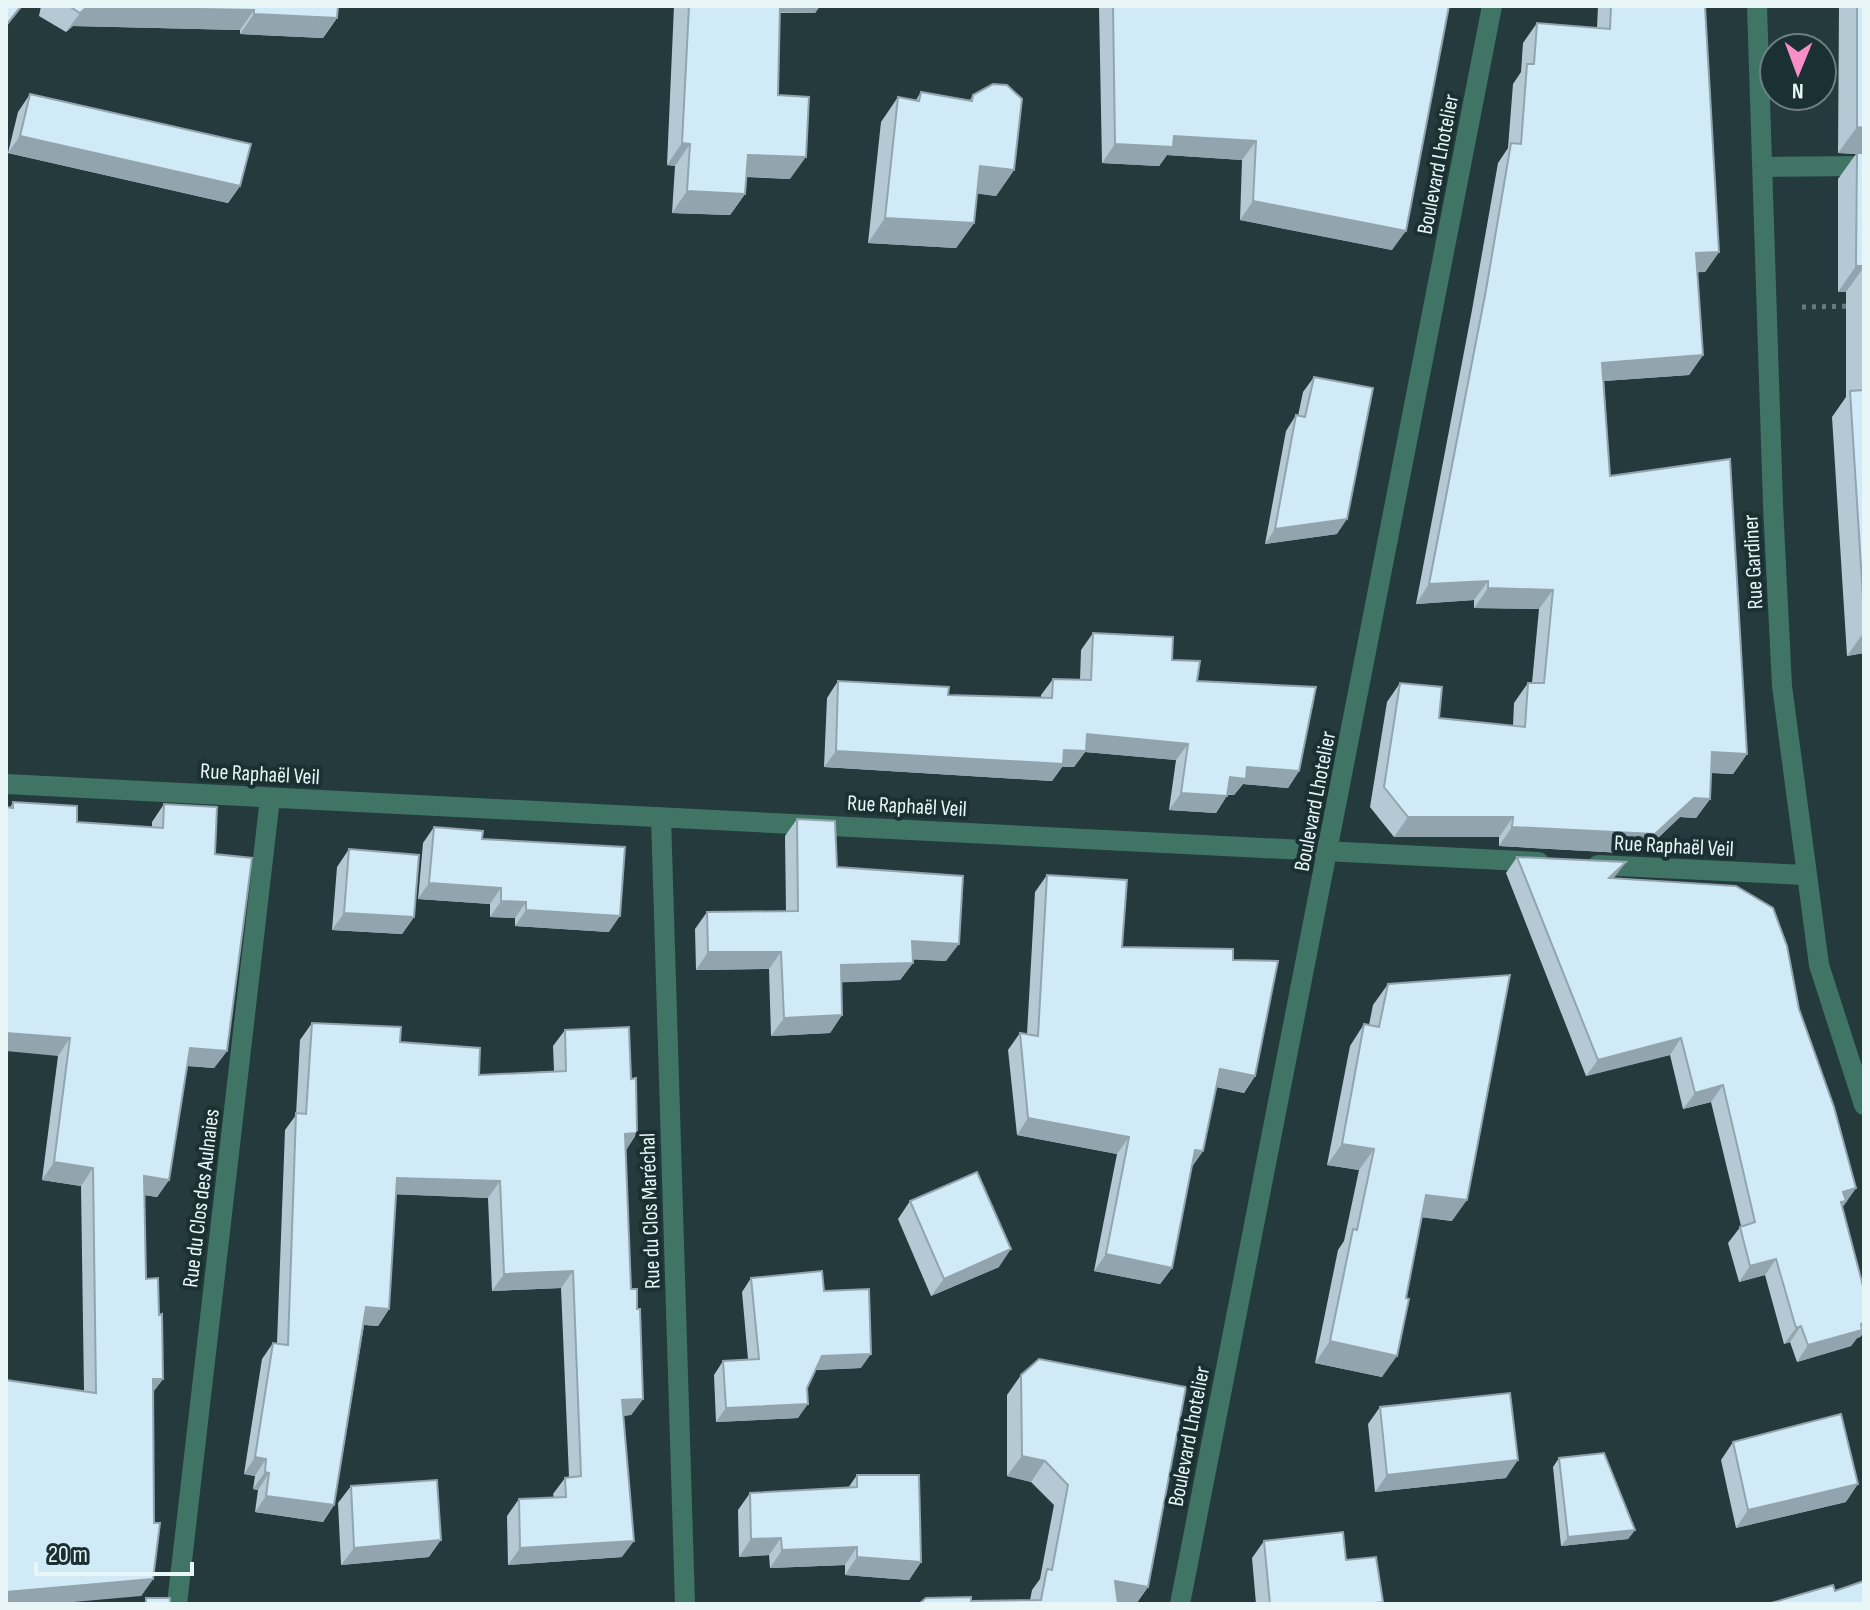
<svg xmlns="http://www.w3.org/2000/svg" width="1870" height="1610" font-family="'Sofia Sans Condensed',sans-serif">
<rect width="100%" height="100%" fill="#243a3c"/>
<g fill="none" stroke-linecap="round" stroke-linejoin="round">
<!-- path -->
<path stroke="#677a7c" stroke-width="5" stroke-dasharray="4 6" stroke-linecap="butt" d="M1802 307 1864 306"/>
<!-- minor -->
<path stroke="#407566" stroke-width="20" d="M1764 167 1864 166
M6 784 1539 862
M661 817 685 1604
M1598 865 1806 875
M177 1604 270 798"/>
<!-- tertiary -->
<path stroke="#407566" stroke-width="20" d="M1757 6 1773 505 1782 686 1819 965 1864 1105
M1180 1604 1492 6"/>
</g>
<!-- wall -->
<path fill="#b4c9d4" d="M41 6H338L337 18 323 38 240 34V30L73 26 66 32 39 16Z
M674 6H820L815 13H780L778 95 790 179 746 177 745 194 730 215 672 213 675 166 667 165Z
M1099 6H1449L1392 250 1240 220 1242 160 1167 155 1159 166 1102 163Z
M1598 6H1705L1719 252 1705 272H1697L1703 355 1689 375 1604 381 1610 476 1747 754 1733 774 1711 773 1710 799 1696 818 1680 817 1641 854 1499 846V837H1394L1370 807 1387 702 1400 683 1439 718 1513 726 1514 703 1528 683H1532L1539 609 1474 608V600L1416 604 1472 310 1498 163 1508 148 1513 84 1521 72 1523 43 1537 23 1597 28Z
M1839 6H1864V653L1847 656 1832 417 1846 397V292H1838V179L1856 154 1838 153Z
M921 92 970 100 973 95 1014 170 996 196 977 193 974 223 956 248 868 243 881 122 898 97 916 100Z
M30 94 240 186 228 203 8 153 18 112Z
M1314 377 1337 534 1265 544 1286 431 1296 415 1298 416 1303 392Z
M1093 633 1172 660 1299 771 1288 788 1243 784 1234 795H1227L1216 813 1169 810 1176 760 1085 752 1074 767H1062L1052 781 824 767 827 698 838 681 948 695 1041 698V695L1053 679 1080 680 1081 650Z
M13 802 77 822 152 827V822L164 804 215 854 227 1051 214 1068 187 1066 169 1180 157 1197 144 1195 146 1279 159 1315 163 1379 153 1392V1579L141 1596 84 1391 81 1186 42 1180 58 1056 10 808Z
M797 819 837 867 946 961 913 959V963L900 980 841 982 842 1015 830 1033 771 1036 769 969 696 970 695 929 707 912 786 911 785 836Z
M434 827 482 839 609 932 515 926V918L490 917V904L418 899 423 843Z
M349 849 414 917 402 934 332 930 337 867Z
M1517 857 1614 878 1799 1009 1856 1188 1842 1207 1864 1290V1332L1860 1337 1857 1338 1851 1346 1797 1362 1790 1342 1784 1344 1765 1275 1739 1282 1728 1243 1741 1226 1711 1102 1683 1109 1670 1055 1586 1076 1506 873Z
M1047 875 1122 947 1233 960 1255 1076 1244 1093 1216 1087 1203 1151 1191 1168 1172 1268 1160 1284 1094 1271 1117 1154 1017 1135 1008 1050 1020 1033 1027 1034 1035 892Z
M1388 984 1452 1221 1422 1217 1382 1377 1315 1363 1338 1250 1344 1241 1359 1170 1327 1165 1350 1046 1364 1024 1369 1025 1373 1005Z
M312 1023 400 1042 479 1075 554 1071 553 1046 565 1030 631 1079 637 1133 626 1150 631 1289 637 1309 643 1399 631 1415 623 1416 622 1557 508 1565 507 1516 519 1499 554 1498 553 1494 565 1478 569 1477 561 1288 492 1291 488 1198 396 1194 389 1309 378 1326 364 1325 334 1505 323 1522 255 1512 258 1490 253 1489 255 1476 244 1474 262 1359 273 1343H277L285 1130 296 1115 300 1040Z
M910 1201 999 1267 931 1296 898 1219Z
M751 1278 824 1291 861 1368 815 1370 807 1388 798 1418 716 1422 714 1375 723 1361 748 1359 742 1292Z
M1021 1375 1148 1587 1136 1604H919L971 1601 1030 1600 1032 1590 1040 1579 1054 1505 1031 1482 1007 1476V1395Z
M1380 1407 1506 1478 1375 1492 1368 1424Z
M1733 1442 1846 1502 1736 1528 1721 1460Z
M1559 1458 1635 1530 1628 1539 1561 1546 1553 1467Z
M857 1475 921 1562 909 1580 845 1575V1565L770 1568 769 1555 739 1557 738 1510 750 1493 848 1488Z
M351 1486 429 1557 341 1565 338 1503Z
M1264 1541 1346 1560 1381 1604H1256L1252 1558Z"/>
<!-- shaded-wall -->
<path fill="#92a4ad" d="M21 6H23L6 27V25Z
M769 6H820L815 13 765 12Z
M87 7 254 10 240 30 73 26 66 32 80 13Z
M254 14 337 18 323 38 240 34Z
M1857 127 1864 128V154L1838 153Z
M20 136 240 186 228 203 8 153Z
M1174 136 1256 141 1242 160 1167 155 1159 166 1102 163 1115 144Z
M682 143 690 144 675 166 667 165Z
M748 155 806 157 790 179 733 176Z
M980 166 1014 170 996 196 963 192Z
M687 191 745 194 730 215 672 213Z
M1253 201 1406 231 1392 250 1240 220Z
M885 218 974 223 956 248 868 243Z
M1719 252 1705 272 1682 273 1696 253Z
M1856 266 1864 267 1846 292H1838Z
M1703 355 1689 375 1589 382 1602 363Z
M1347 519 1337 534 1265 544 1275 529Z
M1488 581 1474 600 1416 604 1429 584Z
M1488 588 1553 590 1539 609 1474 608Z
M1864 632V653L1847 656Z
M1087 734 1188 744 1176 760 1085 752 1074 767H1062L1052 781 824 767 836 751 1064 750Z
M1712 752 1747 754 1733 774 1699 772Z
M1247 767 1299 771 1288 788 1243 784 1234 795 1218 793 1230 777Z
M1181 793 1227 796 1216 813 1169 810Z
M1694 798 1710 799 1696 818 1680 817 1641 854 1499 846 1512 827Z
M1408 817H1513L1499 837H1394Z
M1626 862 1614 878H1609Z
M429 883 501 888 490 904 418 899Z
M501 901 526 902 515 918 490 917Z
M526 910 620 916 609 932 515 926Z
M344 913 414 917 402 934 332 930Z
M912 941 959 944 946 961 900 959Z
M708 952H781L769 969 696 970Z
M913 963 900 980 828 983 841 965Z
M842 1015 830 1033 771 1036 784 1018Z
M6 1033 70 1038 58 1056 6 1051Z
M1681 1038 1670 1055 1586 1076 1598 1060Z
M190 1048 227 1051 214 1068 177 1065Z
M1220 1069 1255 1076 1244 1093 1208 1085Z
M1723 1085 1711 1102 1683 1109 1695 1093Z
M1028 1118 1129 1137 1117 1154 1017 1135Z
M637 1133 626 1150 625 1134Z
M1342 1144 1374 1149 1359 1170 1327 1165Z
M1195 1150 1203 1151 1191 1168Z
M54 1162 93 1168 81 1186 42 1180Z
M144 1176 169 1180 157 1197 132 1193Z
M397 1178 500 1181 488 1198 385 1194Z
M1856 1188 1845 1204 1835 1217 1843 1192Z
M1426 1195 1467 1200 1452 1221 1411 1216Z
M1011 1249 999 1267 931 1296 944 1279Z
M1106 1254 1172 1268 1160 1284 1094 1271Z
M1776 1259 1765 1275 1739 1282 1750 1266Z
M573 1271 561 1288 492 1291 504 1274Z
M366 1307 389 1309 378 1326 355 1324Z
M1864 1323V1332L1860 1337 1857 1338 1851 1346 1797 1362 1808 1345Z
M1801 1326 1790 1342 1784 1344 1796 1328Z
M1330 1341 1397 1356 1382 1377 1315 1363Z
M871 1354 861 1368 812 1370 822 1356Z
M153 1379H163L150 1396Z
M643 1399 631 1415 610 1416 622 1400Z
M808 1404 798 1418 716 1422 726 1408Z
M1022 1456 1045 1461 1031 1482 1007 1476Z
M255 1457 266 1459 255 1476 244 1474Z
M1518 1460 1506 1478 1375 1492 1387 1475Z
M265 1472 269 1473 258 1490 253 1489Z
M1858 1484 1846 1502 1736 1528 1748 1510Z
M266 1496 334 1505 323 1522 255 1512Z
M1635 1530 1628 1539 1561 1546 1568 1537Z
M781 1538 769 1555 739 1557 751 1539Z
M441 1540 429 1557 341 1565 354 1548Z
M634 1541 622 1557 508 1565 520 1548Z
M857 1547 845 1565 770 1568 782 1550Z
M857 1557 921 1562 909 1580 845 1575Z
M153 1579 141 1596 51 1604H6V1592Z
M1115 1581 1148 1587 1136 1604H1116Z"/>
<!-- building -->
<path fill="#d1eaf7" stroke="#92a4ad" stroke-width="2" d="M6 6H21L6 25Z
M69 6H338L337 18 254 14V10L87 7 80 13Z
M689 6H780L778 95 809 97 806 157 748 155 745 194 687 191 690 144 682 143Z
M1113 6H1449L1406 231 1253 201 1256 141 1174 136 1173 147 1115 144Z
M1611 6H1705L1719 252 1696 253 1703 355 1602 363 1610 476 1730 459 1747 754 1712 752 1710 799 1694 798 1655 834 1512 827 1513 817H1408L1384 787 1400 683 1442 687 1439 718 1525 727 1528 683H1544L1553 590 1488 588V581L1429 584 1486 290 1511 143 1521 144 1527 64H1534L1537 23 1610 29Z
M1857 6H1864V128L1857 127Z
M993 84 1007 85 1022 99 1014 170 980 166 974 223 885 218 898 97 919 101 921 92 972 101 973 95Z
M30 94 251 144 240 186 20 136Z
M1857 153H1864V266H1856Z
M1864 339V614L1850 391 1864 390Z
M1314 377 1373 388 1347 519 1275 529 1296 415 1305 417Z
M1093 633 1173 637 1172 660 1200 661 1197 681 1316 687 1299 771 1247 767 1246 779 1230 777 1227 796 1181 793 1188 744 1087 734 1086 751 1064 750 1063 764 836 751 838 681 949 687 948 695 1052 698 1053 679 1091 680Z
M13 802 77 806V822L163 828 164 804 217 807 215 854 252 858 227 1051 190 1048 169 1180 144 1176 146 1279 158 1278 159 1315 162 1314 163 1379H153L154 1523H160L153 1579 6 1592V1380L96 1393 93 1168 54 1162 70 1038 6 1033V807L13 808Z
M797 819 835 821 837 867 963 876 959 944 912 941 913 963 841 965 842 1015 784 1018 781 952H708L707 912 798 911Z
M434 827 483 831 482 839 625 847 620 916 526 910V902L501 901V888L429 883Z
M349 849 419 855 414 917 344 913Z
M1517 857 1626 862 1609 878 1736 886 1773 908 1787 946 1799 1009 1834 1107 1856 1188 1843 1192 1846 1201 1841 1202 1864 1290V1323L1861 1324 1862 1330 1808 1345 1801 1326 1796 1328 1776 1259 1750 1266 1740 1227 1755 1222 1723 1085 1695 1093 1681 1038 1598 1060Z
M1047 875 1127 880 1122 947 1233 949V960L1278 961 1255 1076 1220 1069 1203 1151 1195 1150 1172 1268 1106 1254 1129 1137 1028 1118 1020 1033 1038 1036Z
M1510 975 1467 1200 1426 1195 1406 1298 1409 1299 1397 1356 1330 1341 1353 1229 1357 1230 1374 1149 1342 1144 1364 1024 1379 1027 1388 984Z
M312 1023 401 1027 400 1042 480 1048 479 1075 566 1071 565 1030 629 1027 631 1079 636 1078 637 1133 625 1134 631 1289H637V1309H640L643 1399 622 1400 634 1541 520 1548 519 1499 566 1497 565 1478 581 1476 573 1271 504 1274 500 1181 397 1178 389 1309 366 1307 334 1505 266 1496 269 1473 265 1472 266 1459 255 1457 273 1343 288 1345 296 1113 306 1114Z
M977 1172 1011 1249 944 1279 910 1201Z
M822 1271 824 1291 869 1289 871 1354 822 1356 807 1388 808 1404 726 1408 723 1361 759 1359 751 1278Z
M1039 1359 1186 1387 1148 1587 1115 1581 1118 1604H919L926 1598 971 1597V1601L1041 1600 1047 1569 1052 1570 1068 1485 1045 1461 1022 1456 1021 1375Z
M1510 1393 1518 1460 1387 1475 1380 1407Z
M1841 1414 1858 1484 1748 1510 1733 1442Z
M1604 1453 1635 1530 1568 1537 1559 1458Z
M857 1475H919L921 1562 857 1557V1547L782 1550 781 1538 751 1539 750 1493 857 1487Z
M437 1480 441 1540 354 1548 351 1486Z
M1343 1532 1346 1560 1376 1557 1383 1602 1368 1604H1270L1264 1541Z
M1864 1581V1604H1768L1833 1585 1835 1591Z
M146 1598H170V1604H146Z"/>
<g text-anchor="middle" stroke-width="8" stroke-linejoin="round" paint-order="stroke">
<!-- street labels -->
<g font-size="22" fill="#e9f6f7" stroke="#1a3032">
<text transform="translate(1437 164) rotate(-79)" y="8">Boulevard Lhotelier</text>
<text transform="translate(1752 562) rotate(-93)" y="8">Rue Gardiner</text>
<text transform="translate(260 773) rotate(3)" y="8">Rue Raphaël Veil</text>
<text transform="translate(1314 801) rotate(-79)" y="8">Boulevard Lhotelier</text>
<text transform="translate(907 805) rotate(3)" y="8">Rue Raphaël Veil</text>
<text transform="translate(1674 845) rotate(3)" y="8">Rue Raphaël Veil</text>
<text transform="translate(200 1198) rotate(-83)" y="8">Rue du Clos des Aulnaies</text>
<text transform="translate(649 1211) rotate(-92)" y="8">Rue du Clos Maréchal</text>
<text transform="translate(1188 1436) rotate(-79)" y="8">Boulevard Lhotelier</text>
</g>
</g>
<!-- border -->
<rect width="1870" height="1610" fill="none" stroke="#e9f6f7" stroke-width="16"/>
<!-- north arrow -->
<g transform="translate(1798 72) rotate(181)"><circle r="38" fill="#1a3032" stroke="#6d7f81" stroke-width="2"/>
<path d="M0-6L14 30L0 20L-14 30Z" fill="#fa8fc8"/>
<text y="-12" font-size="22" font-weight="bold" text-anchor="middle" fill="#e9f6f7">N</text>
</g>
<!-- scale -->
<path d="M36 1562v12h156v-12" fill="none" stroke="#e9f6f7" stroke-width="4"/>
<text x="48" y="1562" font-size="24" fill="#e9f6f7" stroke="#1a3032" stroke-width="6" paint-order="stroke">20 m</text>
</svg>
